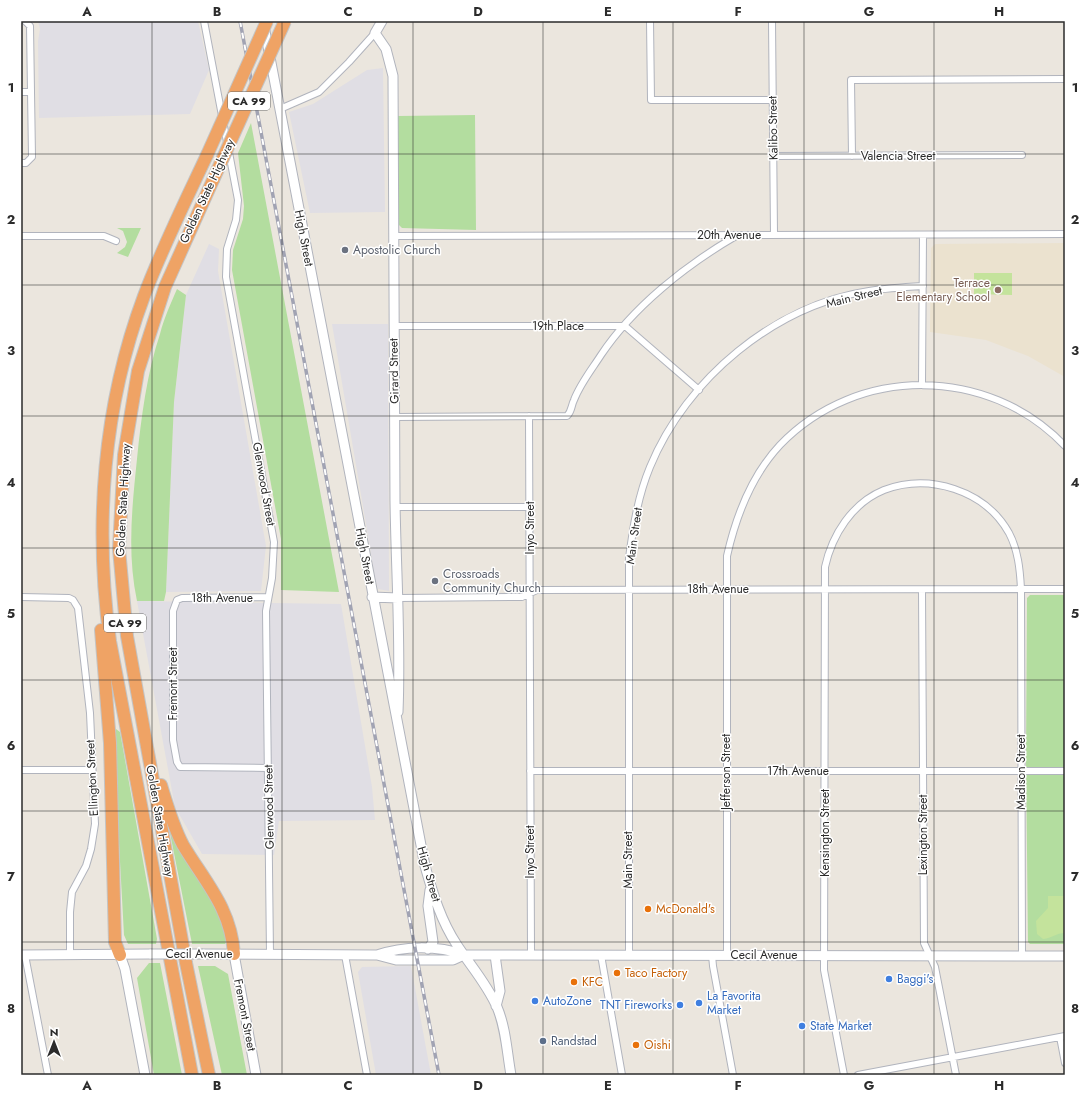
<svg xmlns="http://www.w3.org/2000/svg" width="1086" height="1096" font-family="Jost,sans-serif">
<rect width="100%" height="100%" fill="#ebe6de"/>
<!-- industrial -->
<path fill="#e0dee4" d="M38 21H198L209 70 190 114 39 118 38 41 40 29Z
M383 68 385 212 310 213 289 112 313 104 367 70Z
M209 244 219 249 218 271 266 546 261 591 166 592 174 402 186 295Z
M332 324H388L389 591 378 589 375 577Z
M137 601 341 604 372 787 375 820 279 821 274 855 202 854 175 807Z
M411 966 431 1075H376L358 972 362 967Z"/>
<!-- education -->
<path fill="#ebe2cf" d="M1065 243V377L1028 356 986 340 930 332 931 248 935 244Z"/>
<!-- green -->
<path fill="#b3dd9f" d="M475 115 476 230 402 228 398 224V116Z
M251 123 339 592 281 590V539L232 270 233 250 243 219 244 206 238 153Z
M117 228H141L128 257 117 253 125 247 127 242 123 231Z
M177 289 186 295 174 402 166 592 164 601H137C127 554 132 507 137 459 141 419 147 372 160 334 164 318 171 303 177 289Z
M1030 595H1065V944H1030L1028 942 1026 760 1027 598Z
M116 729 120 732 157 939 156 944H128L124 935 113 733Z
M167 818 218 904 227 941 225 944H192Z
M149 963H160L182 1075H154L137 978Z
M198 966H215L228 974 247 1075H222Z"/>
<!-- pitch -->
<path fill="#c4e39c" d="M974 273H1012V295L974 294Z
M1048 896H1065V933C1056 933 1052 938 1043 939L1037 934 1036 921 1048 908Z"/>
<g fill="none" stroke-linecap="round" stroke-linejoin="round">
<!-- minor casing -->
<g stroke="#b1b4bd" stroke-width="8">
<path id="minor" d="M204 21 238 200 236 220 227 249 226 277 274 542 272 578 266 611 270 954
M650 21 651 100H773
M772 21 774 235
M21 92H31
M280 109 319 92 349 62 375 33
M774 156 1022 155
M852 156 851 80 1065 79
M21 163H26L32 157 30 26 25 21
M21 236H104L116 241
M393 236 1065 234
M393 326H625L699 390
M922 384 923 235
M529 416 531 955
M395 417 567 416C572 411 571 406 574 400 580 384 592 369 601 355 633 307 686 265 736 236
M395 507H530
M922 590 924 943 935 967 956 1075
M21 597 69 598 73 600 78 608 90 713 95 824 91 849 86 866 72 892 70 912V954
M268 597 182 598 177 600 173 611V740L177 762 180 767 268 768
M398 598 522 597 537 590 1065 589
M21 770H92
M530 771H1065
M25 955 48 1075
M345 955 367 1075
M601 955 622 1075
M629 955V558C633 527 638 496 650 467 686 379 775 305 869 291 887 288 905 287 923 286
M712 955 713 966 733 1075
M727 955V556C736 516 751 476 780 445 857 365 988 365 1065 446
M1060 1037 1065 1063
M844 1075 824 970 825 567C832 535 852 503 884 490 929 473 985 490 1009 533 1018 550 1020 569 1021 589L1022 955
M858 1075 1065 1036"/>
</g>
<!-- secondary casing -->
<g stroke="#b1b4bd" stroke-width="11">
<path id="secondary" d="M382 21 375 33 386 49 393 76C393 218 394 360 395 501 396 571 401 641 398 712
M264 26 425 866C433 894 441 921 457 945 470 965 487 984 497 1007 506 1028 507 1053 511 1075
M372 597 398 598
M428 949 433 942 428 906 430 890
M203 954 377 955 396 960H453L464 955
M234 954 256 1075
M21 955 151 954
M120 955 125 969 145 1075
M377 955C403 946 437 945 464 955L1065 956
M495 955 500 991 496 1006"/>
</g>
<!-- motorway casing -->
<g stroke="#c4c4c4" stroke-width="14">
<path id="motorway" d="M101 630 110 743 115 942 120 955
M161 785C167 805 173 826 183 845 205 882 231 908 234 954
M192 1075 110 641C94 525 103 406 144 296 162 248 185 202 207 155
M209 1075 186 963 127 636 119 549 124 455 138 371 165 287 213 180"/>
</g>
<!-- minor -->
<use href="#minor" stroke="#fff" stroke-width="6"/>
<!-- secondary -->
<use href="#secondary" stroke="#fff" stroke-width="9"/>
<!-- motorway -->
<use href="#motorway" stroke="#efa365" stroke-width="12"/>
<!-- rail casing -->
<g stroke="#a1a3b3" stroke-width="3.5">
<path id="rail" d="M240 21 439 1075"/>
</g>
<!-- rail -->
<use href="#rail" stroke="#fff" stroke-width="2" stroke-dasharray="6" stroke-linecap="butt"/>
<!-- secondary-bridge casing -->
<g stroke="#b1b4bd" stroke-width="11" stroke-linecap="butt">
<path id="secondary-bridge" d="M151 954H203"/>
</g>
<!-- motorway-bridge casing -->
<g stroke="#c4c4c4" stroke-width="14" stroke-linecap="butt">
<path id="motorway-bridge" d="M207 155 267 21
M213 180 285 21"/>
</g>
<!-- secondary-bridge -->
<use href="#secondary-bridge" stroke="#fff" stroke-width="9"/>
<!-- motorway-bridge -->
<use href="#motorway-bridge" stroke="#efa365" stroke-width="12"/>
</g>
<!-- grid -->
<path fill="none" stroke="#2b2b2b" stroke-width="1" stroke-opacity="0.55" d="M152 21V1075M282 21V1075M413 21V1075M543 21V1075M673 21V1075M804 21V1075M934 21V1075M21 154H1065M21 285H1065M21 416H1065M21 548H1065M21 680H1065M21 811H1065M21 942H1065"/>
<!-- markers -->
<g fill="#6b7280" stroke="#fff" stroke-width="1.5">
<circle cx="345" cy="250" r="4"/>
<circle cx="435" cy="581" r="4"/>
</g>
<circle fill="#8d6e63" stroke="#fff" stroke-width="1.5" cx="998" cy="290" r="4"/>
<g fill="#e8710a" stroke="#fff" stroke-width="1.5">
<circle cx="648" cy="909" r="4"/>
<circle cx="617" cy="973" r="4"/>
<circle cx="574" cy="982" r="4"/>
<circle cx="636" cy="1045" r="4"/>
</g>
<g fill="#3f7fe0" stroke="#fff" stroke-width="1.5">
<circle cx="889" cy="979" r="4"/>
<circle cx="535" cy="1001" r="4"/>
<circle cx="699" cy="1003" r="4"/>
<circle cx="680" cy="1005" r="4"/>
<circle cx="802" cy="1026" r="4"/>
</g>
<circle fill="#5c6f8a" stroke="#fff" stroke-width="1.5" cx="543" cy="1041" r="4"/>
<g text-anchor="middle" stroke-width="3" stroke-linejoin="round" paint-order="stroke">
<!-- shield labels -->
<g fill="#fff" stroke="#6b6b6b" stroke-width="1">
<rect x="228" y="92" width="42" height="18" rx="3"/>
<rect x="104" y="614" width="42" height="18" rx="3"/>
</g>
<g font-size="11" font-weight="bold" fill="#2b2b2b">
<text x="249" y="105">CA 99</text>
<text x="125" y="627">CA 99</text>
</g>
<!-- street labels -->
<g font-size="12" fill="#2b2b2b" stroke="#fff">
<text transform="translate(773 128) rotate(-91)" y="4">Kalibo Street</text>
<text x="898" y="160">Valencia Street</text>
<text transform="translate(207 191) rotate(-65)" y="4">Golden State Highway</text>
<text x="729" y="239">20th Avenue</text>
<text transform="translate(304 238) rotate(79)" y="4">High Street</text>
<text transform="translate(854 297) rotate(-14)" y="4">Main Street</text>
<text x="558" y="330">19th Place</text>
<text transform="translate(394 371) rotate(-91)" y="4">Girard Street</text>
<text transform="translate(264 484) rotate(80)" y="4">Glenwood Street</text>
<text transform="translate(123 500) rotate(-87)" y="4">Golden State Highway</text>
<text transform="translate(530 528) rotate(-90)" y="4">Inyo Street</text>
<text transform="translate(634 536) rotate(-82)" y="4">Main Street</text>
<text transform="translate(365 556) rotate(79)" y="4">High Street</text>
<text x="718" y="593">18th Avenue</text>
<text x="222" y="602">18th Avenue</text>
<text transform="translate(173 684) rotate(-90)" y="4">Fremont Street</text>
<text x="798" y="775">17th Avenue</text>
<text transform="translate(726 772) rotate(-90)" y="4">Jefferson Street</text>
<text transform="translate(1021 772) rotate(-90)" y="4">Madison Street</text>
<text transform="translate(92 778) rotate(-93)" y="4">Ellington Street</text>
<text transform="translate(269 807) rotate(-91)" y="4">Glenwood Street</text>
<text transform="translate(160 821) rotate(80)" y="4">Golden State Highway</text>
<text transform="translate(825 833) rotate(-90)" y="4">Kensington Street</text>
<text transform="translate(923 835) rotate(-90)" y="4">Lexington Street</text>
<text transform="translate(530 852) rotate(-90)" y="4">Inyo Street</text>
<text transform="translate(628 860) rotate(-90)" y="4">Main Street</text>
<text transform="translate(429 874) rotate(74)" y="4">High Street</text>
<text x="199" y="958">Cecil Avenue</text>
<text x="764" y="959">Cecil Avenue</text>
<text transform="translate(245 1015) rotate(79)" y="4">Fremont Street</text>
</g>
<!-- worship labels -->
<g font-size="12" fill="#5b616d" stroke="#fff" text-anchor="start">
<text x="353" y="254">Apostolic Church</text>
<text x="443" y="578">Crossroads<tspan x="443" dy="14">Community Church</tspan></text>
</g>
<!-- education labels -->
<g font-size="12" fill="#785e54" stroke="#fff" text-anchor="end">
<text x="990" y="287">Terrace<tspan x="990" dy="14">Elementary School</tspan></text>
</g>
<!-- food labels -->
<g font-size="12" fill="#c56008" stroke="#fff" text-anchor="start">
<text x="656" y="913">McDonald's</text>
<text x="625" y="977">Taco Factory</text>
<text x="582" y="986">KFC</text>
<text x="644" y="1049">Oishi</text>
</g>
<!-- shop labels -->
<g font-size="12" fill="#366cbe" stroke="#fff" text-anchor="start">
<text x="897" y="983">Baggi's</text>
<text x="707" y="1000">La Favorita<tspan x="707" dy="14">Market</tspan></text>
<text x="543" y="1005">AutoZone</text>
<text x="672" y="1009" text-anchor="end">TNT Fireworks</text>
<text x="810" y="1030">State Market</text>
</g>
<!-- service labels -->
<g font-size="12" fill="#4e5e75" stroke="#fff" text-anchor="start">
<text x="551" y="1045">Randstad</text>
</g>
</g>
<!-- border -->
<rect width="1086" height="1096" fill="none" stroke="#ffffff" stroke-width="44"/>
<!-- north arrow -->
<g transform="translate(54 1042)" stroke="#ffffff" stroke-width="3" paint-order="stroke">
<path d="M0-3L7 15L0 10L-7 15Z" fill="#2b2b2b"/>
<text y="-6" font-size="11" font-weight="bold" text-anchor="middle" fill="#2b2b2b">N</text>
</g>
<rect x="22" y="22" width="1042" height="1052" fill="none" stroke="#2b2b2b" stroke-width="1.5"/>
<g font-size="13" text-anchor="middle" font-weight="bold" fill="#2b2b2b">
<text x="87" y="16">A</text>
<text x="217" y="16">B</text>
<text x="348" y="16">C</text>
<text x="478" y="16">D</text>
<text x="608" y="16">E</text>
<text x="738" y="16">F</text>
<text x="869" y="16">G</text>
<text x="999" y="16">H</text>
<text x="11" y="92">1</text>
<text x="1075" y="92">1</text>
<text x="11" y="224">2</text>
<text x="1075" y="224">2</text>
<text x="11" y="355">3</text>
<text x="1075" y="355">3</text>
<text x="11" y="487">4</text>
<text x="1075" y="487">4</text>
<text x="11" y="618">5</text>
<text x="1075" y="618">5</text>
<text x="11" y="750">6</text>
<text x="1075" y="750">6</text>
<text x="11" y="881">7</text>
<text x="1075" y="881">7</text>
<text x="11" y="1013">8</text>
<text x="1075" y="1013">8</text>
<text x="87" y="1090">A</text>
<text x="217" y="1090">B</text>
<text x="348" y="1090">C</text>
<text x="478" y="1090">D</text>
<text x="608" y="1090">E</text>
<text x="738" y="1090">F</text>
<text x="869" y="1090">G</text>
<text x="999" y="1090">H</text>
</g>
</svg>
